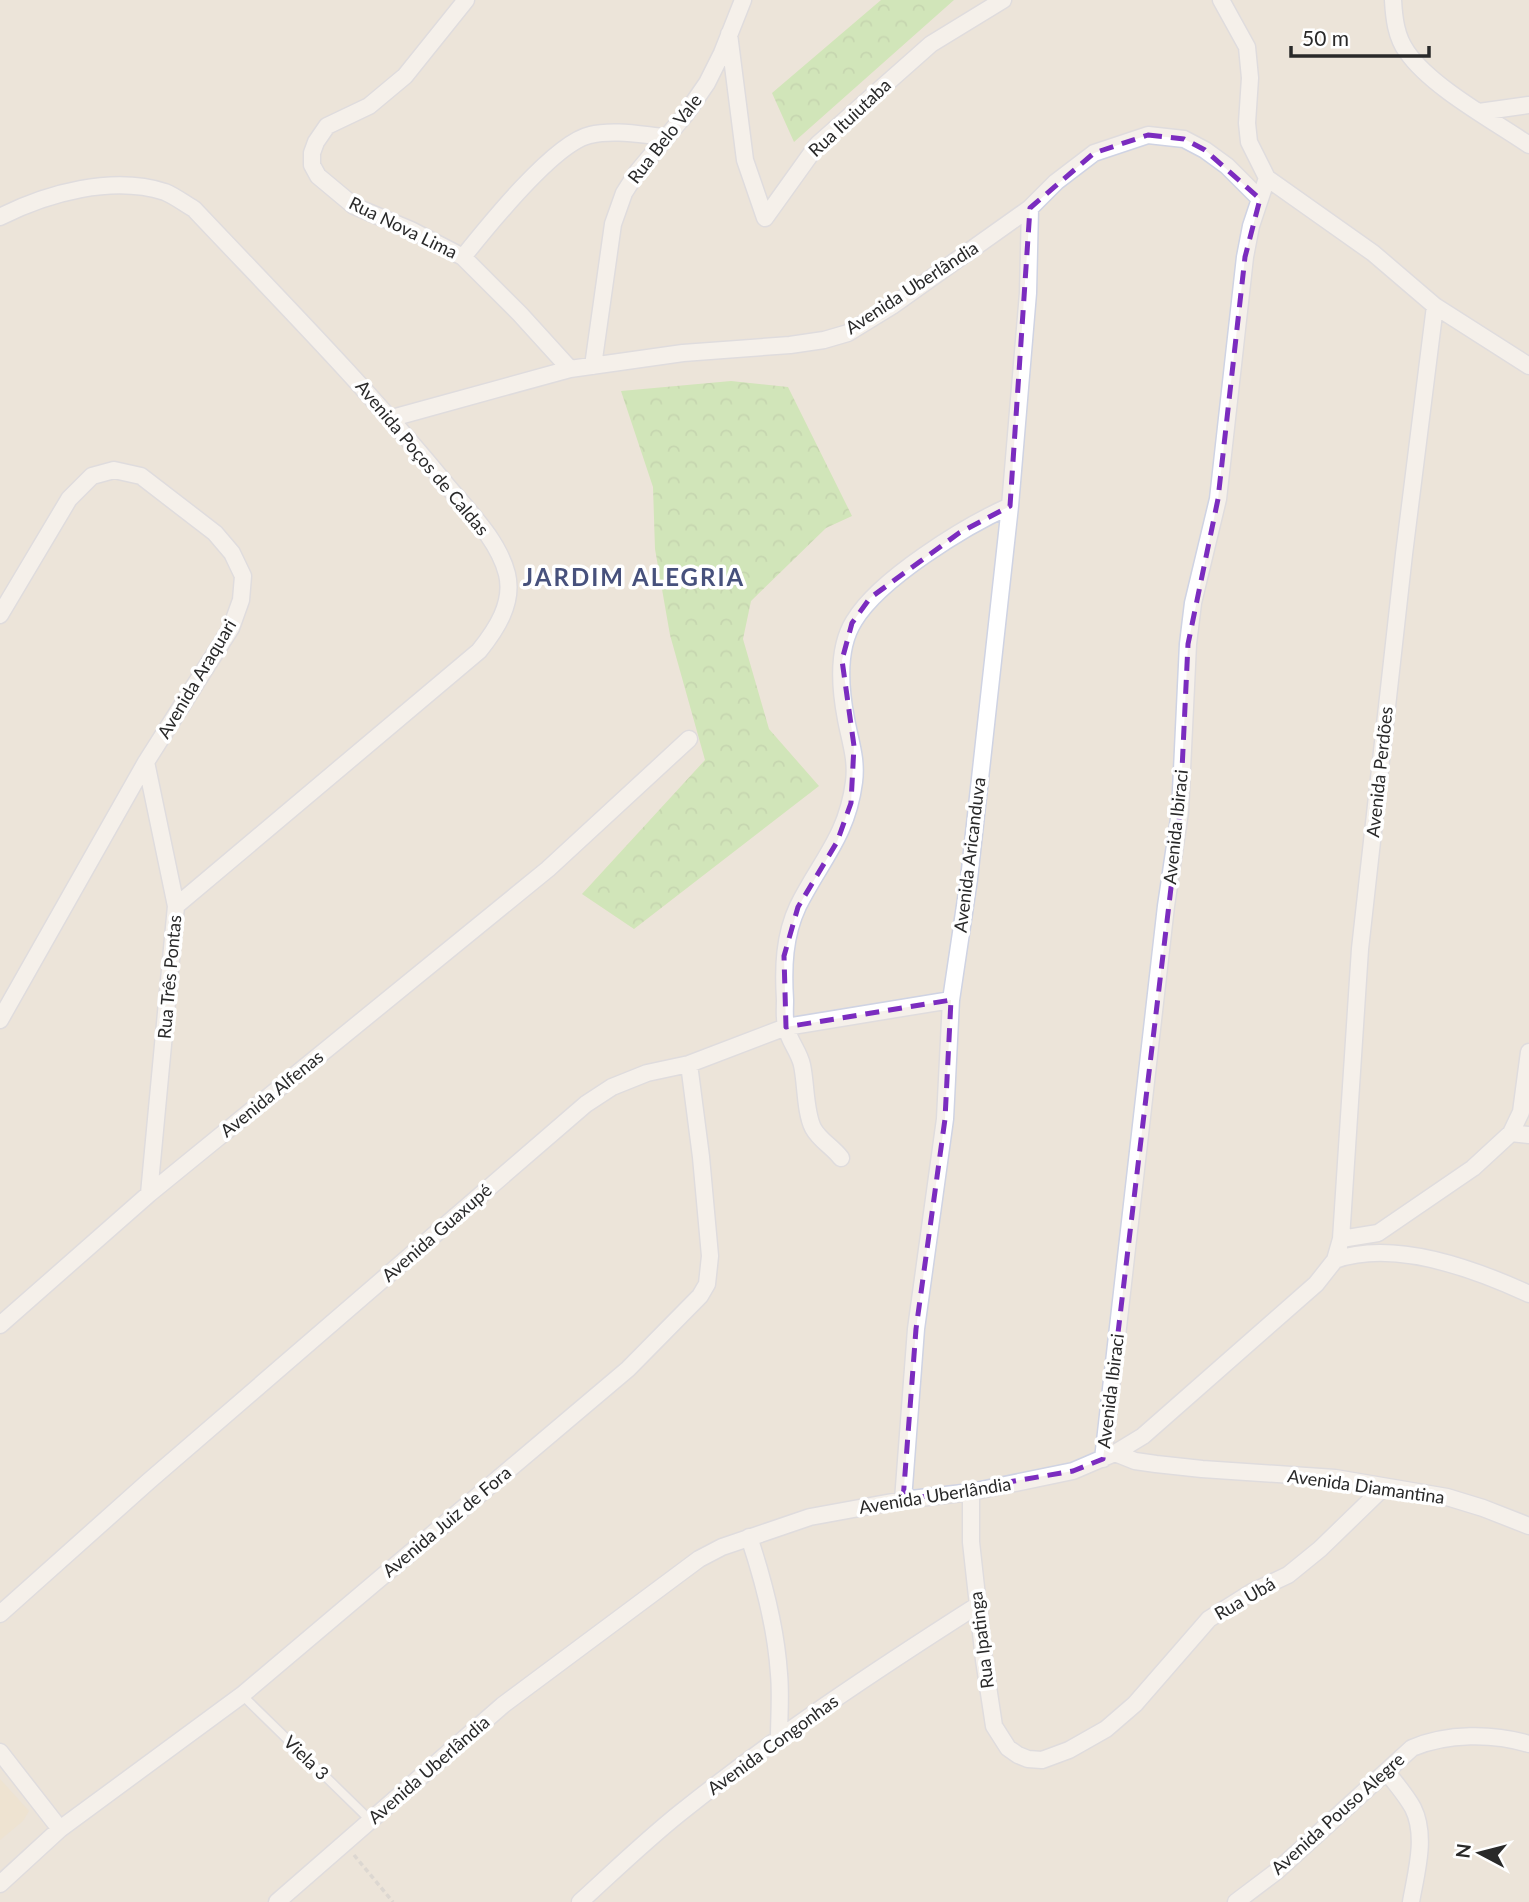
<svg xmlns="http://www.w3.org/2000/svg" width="1529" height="1902" font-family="Lato,sans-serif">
<defs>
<pattern id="forest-crowns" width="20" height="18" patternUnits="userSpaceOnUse" patternTransform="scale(1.75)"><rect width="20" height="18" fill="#b0e692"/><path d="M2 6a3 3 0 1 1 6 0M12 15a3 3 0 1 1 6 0" fill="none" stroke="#97c57e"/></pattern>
</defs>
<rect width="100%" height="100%" fill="#ece4d9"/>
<!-- education -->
<path fill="#efe2c8" d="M0 1779 29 1811 23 1821 0 1840Z"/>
<!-- forest -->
<path fill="url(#forest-crowns)" d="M881 0H954L794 142 772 93Z
M731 381 788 387 852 516 826 528 751 601 743 639 769 729 819 786 634 929 582 894 705 760 670 635 655 549 653 487 621 391Z"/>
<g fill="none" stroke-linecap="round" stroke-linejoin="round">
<!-- service casing -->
<g stroke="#cfd3e3" stroke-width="11">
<path id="service" d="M242 1695 371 1821"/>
</g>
<!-- minor casing -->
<g stroke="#cfd3e3" stroke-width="19">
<path id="minor" d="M466 0 405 76 369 106 327 126 316 142 312 153V165L318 176 354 206 411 230 463 257 520 314 570 369
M1393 0C1394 18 1396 37 1407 52 1431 87 1494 121 1529 145
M729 34 745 160 765 218 818 144 931 44 1003 0
M1479 112 1529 105
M1267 178 1373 253 1435 306 1529 366
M0 217C47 193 113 175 165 192 175 196 185 204 194 209 279 299 366 387 445 483 468 511 498 539 507 574 514 603 496 630 479 651L176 906
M463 257C487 227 554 143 590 135 614 129 642 135 666 137
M593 366 613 224 624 193 638 171 685 115 707 83 722 53 743 0
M392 418 570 369 683 353 790 345 824 340 848 333 892 306 1030 208 1056 182 1094 153 1148 135 1184 139 1205 150 1227 166 1260 199
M0 615 69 499 92 476 114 470 141 476 215 533 232 553 243 576 241 600 231 628 146 762 0 1020
M146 762 176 906 149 1194
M1511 1133 1529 1135
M841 1158C832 1146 820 1141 813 1128 805 1112 806 1083 802 1065 799 1051 788 1040 786 1026 784 1018 785 1008 785 1000 783 967 784 936 798 906 821 860 847 836 854 782 857 759 850 741 846 719 840 688 837 648 854 621 879 579 965 526 1010 506
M1341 1239 1360 949 1404 554 1435 306
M1335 1260C1394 1239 1475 1269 1529 1294
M0 1325 149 1194 548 869 689 739
M1115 1453 1135 1461 1156 1464 1202 1469 1335 1478 1447 1497 1483 1508 1529 1526
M1103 1459 1166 906 1180 812 1188 644 1193 603 1218 499 1245 257 1251 226 1267 178 1249 142 1247 123 1250 78 1247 47 1221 0
M971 1492V1542L984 1660 994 1726 1008 1748 1018 1755 1028 1759 1042 1760 1069 1750 1106 1729 1135 1704 1209 1619 1252 1592 1288 1575 1320 1549 1384 1487
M903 1500 916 1329 945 1119 951 1000 969 879 1010 506 1028 293 1030 208
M749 1537C764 1582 776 1627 779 1674 781 1695 779 1717 779 1739
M0 1614 149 1481 586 1104 612 1087 647 1073 689 1064 786 1027 951 1000
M0 1752 60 1829
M1387 1772C1395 1783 1406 1795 1413 1808 1427 1836 1416 1873 1411 1902
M0 1884 60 1829 242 1695 628 1369 700 1296 707 1284 710 1256 701 1157 689 1064
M277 1902 503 1705 699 1559 722 1547 810 1517 903 1500 971 1492 1073 1471 1115 1453 1143 1436 1316 1284 1335 1260 1341 1239 1378 1233 1473 1168 1511 1133 1521 1112 1529 1052
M580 1902C613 1872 645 1841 680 1813 775 1737 876 1670 978 1605
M1236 1902 1277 1871 1412 1748C1447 1733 1493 1733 1529 1744"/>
</g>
<!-- path -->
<path stroke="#c7c7c7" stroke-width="3.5" stroke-dasharray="5 3.5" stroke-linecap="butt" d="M354 1855 393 1902"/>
<!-- service -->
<use href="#service" stroke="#fff" stroke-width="8"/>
<!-- minor -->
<use href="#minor" stroke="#fff" stroke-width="16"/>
</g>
<!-- marked area -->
<path d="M0 0H1529V1902H0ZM1148 135 1184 139 1205 150 1260 199 1245 257 1218 499 1188 644 1180 812 1103 1459 1073 1471 903 1500 916 1329 945 1119 951 1000 786 1027 784 956 798 907 837 842 851 803 854 746 842 660 852 623 870 598 959 533 1010 506 1030 208 1094 153Z" fill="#ece4d9" fill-opacity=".55" fill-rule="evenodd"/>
<path fill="none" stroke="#7b2cbf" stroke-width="5" stroke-dasharray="14 9" stroke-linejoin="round" d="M1148 135 1184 139 1205 150 1260 199 1245 257 1218 499 1188 644 1180 812 1103 1459 1073 1471 903 1500 916 1329 945 1119 951 1000 786 1027 784 956 798 907 837 842 851 803 854 746 842 660 852 623 870 598 959 533 1010 506 1030 208 1094 153Z"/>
<g text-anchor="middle" stroke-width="7" stroke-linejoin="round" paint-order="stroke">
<!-- street labels -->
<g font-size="18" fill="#292929" stroke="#fff">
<text transform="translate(850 118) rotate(-43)" y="6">Rua Ituiutaba</text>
<text transform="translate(665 139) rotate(-52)" y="6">Rua Belo Vale</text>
<text transform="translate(403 228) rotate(26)" y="6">Rua Nova Lima</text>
<text transform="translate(912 288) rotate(-33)" y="6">Avenida Uberlândia</text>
<text transform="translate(422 458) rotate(50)" y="6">Avenida Poços de Caldas</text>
<text transform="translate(197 679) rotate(-59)" y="6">Avenida Araquari</text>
<text transform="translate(1380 772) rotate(-84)" y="6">Avenida Perdões</text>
<text transform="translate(1176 827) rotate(-84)" y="6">Avenida Ibiraci</text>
<text transform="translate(970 855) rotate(-83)" y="6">Avenida Aricanduva</text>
<text transform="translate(170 977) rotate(-85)" y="6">Rua Três Pontas</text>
<text transform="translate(272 1094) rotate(-39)" y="6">Avenida Alfenas</text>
<text transform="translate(437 1233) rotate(-41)" y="6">Avenida Guaxupé</text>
<text transform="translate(1111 1391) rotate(-83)" y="6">Avenida Ibiraci</text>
<text transform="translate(1366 1487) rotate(8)" y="6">Avenida Diamantina</text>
<text transform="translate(935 1496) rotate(-9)" y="6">Avenida Uberlândia</text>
<text transform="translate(447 1522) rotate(-40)" y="6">Avenida Juiz de Fora</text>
<text transform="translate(1245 1599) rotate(-30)" y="6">Rua Ubá</text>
<text transform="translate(982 1640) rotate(-97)" y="6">Rua Ipatinga</text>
<text transform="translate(773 1745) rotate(-36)" y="6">Avenida Congonhas</text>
<text transform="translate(306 1758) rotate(44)" y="6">Viela 3</text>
<text transform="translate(429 1770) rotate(-41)" y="6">Avenida Uberlândia</text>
<text transform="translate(1338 1814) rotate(-42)" y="6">Avenida Pouso Alegre</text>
</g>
<!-- district labels -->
<g font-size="24" font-weight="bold" letter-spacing="2" fill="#47517c" stroke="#fff">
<text x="634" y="586">JARDIM ALEGRIA</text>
</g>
</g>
<!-- north arrow -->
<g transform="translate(1480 1853) rotate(277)" stroke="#ffffff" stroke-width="5" paint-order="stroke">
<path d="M0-5L12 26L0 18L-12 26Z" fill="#292929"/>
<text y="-10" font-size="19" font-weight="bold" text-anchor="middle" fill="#292929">N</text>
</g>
<!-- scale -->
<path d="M1291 46v10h138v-10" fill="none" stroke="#292929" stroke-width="3.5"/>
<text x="1302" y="46" font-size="21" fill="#292929" stroke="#ffffff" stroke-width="5" paint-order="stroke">50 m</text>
</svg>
